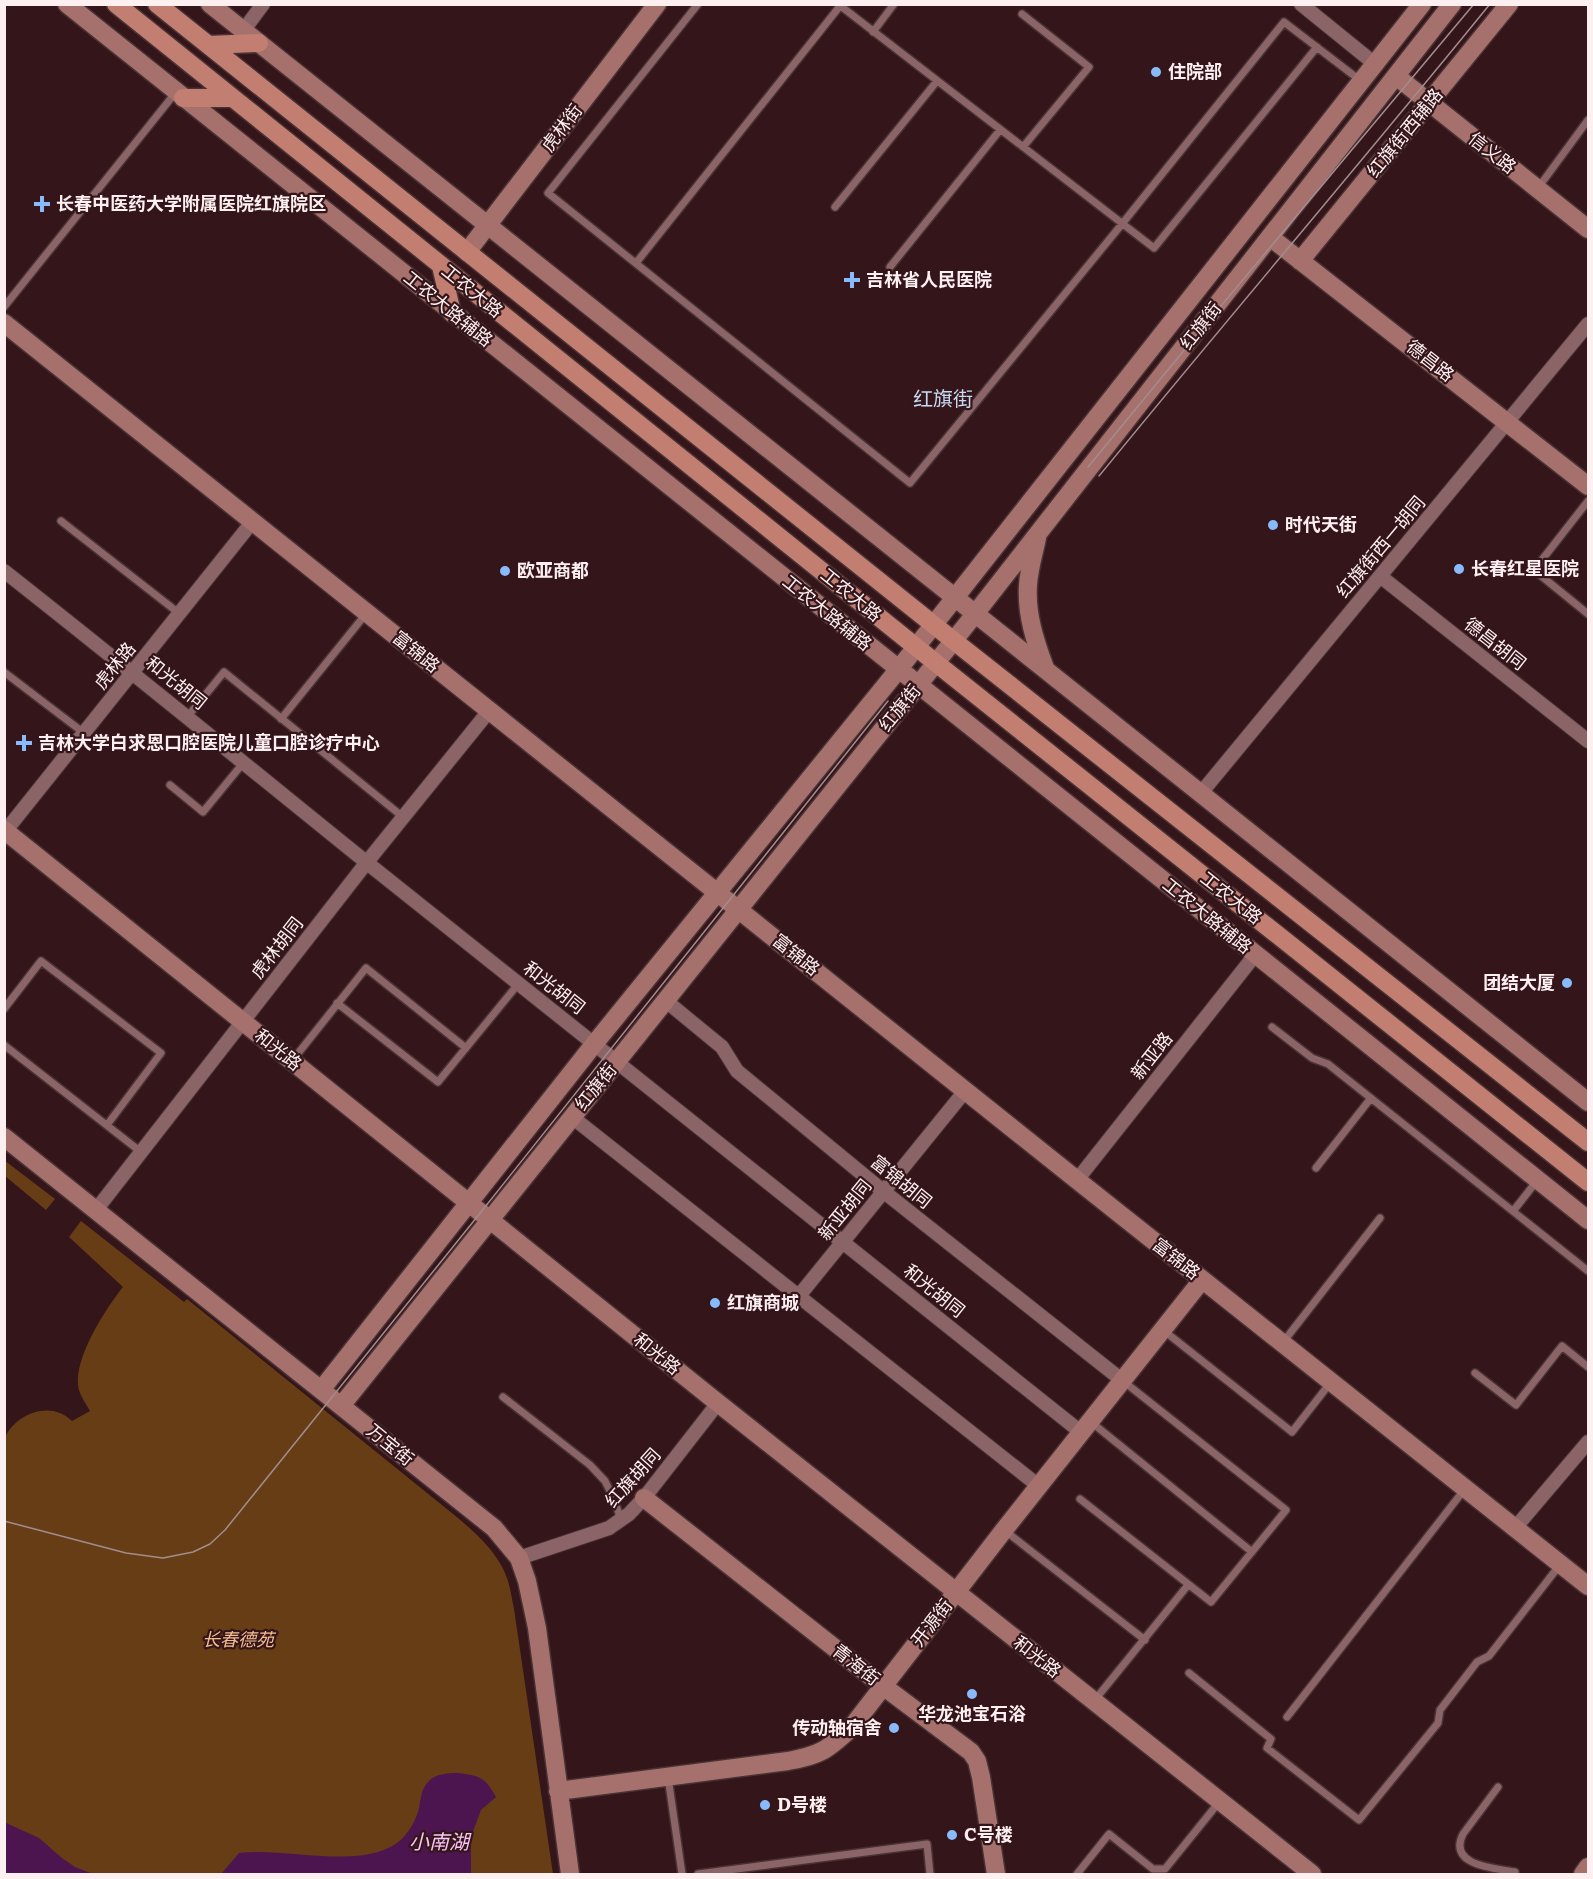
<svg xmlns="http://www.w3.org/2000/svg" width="1593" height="1879" font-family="Literata,'Noto Sans SC',serif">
<rect width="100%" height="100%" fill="#341519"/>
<!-- green -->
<path fill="#673d16" d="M4 1160 55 1199 46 1210 5 1176Z
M81 1221 184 1302 187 1299 458 1518C478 1535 500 1555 508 1581 511 1591 512 1600 514 1609L553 1874H5V1437C17 1413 51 1400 72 1421L90 1411C86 1404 81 1397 79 1390 71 1362 106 1308 123 1287L69 1237Z"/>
<!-- water -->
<path fill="#4d1550" d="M458 1773C480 1776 485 1777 496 1797L481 1810 471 1837V1874H221L239 1853C284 1847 355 1869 394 1845 405 1839 414 1824 418 1812 421 1802 420 1790 428 1782 434 1774 448 1773 458 1773Z
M4 1822 39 1838 62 1858 75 1867 93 1874H5Z"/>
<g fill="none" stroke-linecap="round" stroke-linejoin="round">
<!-- lane casing -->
<g stroke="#483234" stroke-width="10">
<path id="lane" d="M698 4 548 193 910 483 1122 224 1284 22 1361 81
M838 4 1154 248 1317 47
M1022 14 1089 67 1023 147
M873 32 894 4
M1538 188 1588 120
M835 207 937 81
M636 263 840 6
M890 267 1000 130
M4 307 176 92
M1588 501 1534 570 1588 614
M61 521 180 614
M4 672 84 733
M188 716 224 672 403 817
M281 719 365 615
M170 785 203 812 244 762
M337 1003 438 1082 519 983
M4 1009 41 961 161 1053 107 1125
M1272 1027 1312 1058 1328 1064 1588 1271
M4 1045 141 1152
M292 1061 366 968 466 1048
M1316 1168 1371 1098
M1514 1210 1536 1182
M1163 1330 1292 1432 1331 1382
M1284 1341 1380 1218
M1475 1373 1516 1405 1562 1346 1588 1367
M503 1397 590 1465 605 1481 614 1499 621 1520
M1091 1422 1252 1552
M1080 1499 1211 1602 1286 1510 1123 1381
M1004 1530 1145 1640
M1189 1673 1271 1739 1267 1748 1359 1820 1438 1723 1440 1710 1477 1662 1489 1656 1559 1566
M1094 1701 1188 1585
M1287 1717 1464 1490
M668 1777 682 1874
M1498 1787 1463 1834C1447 1866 1495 1868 1515 1872
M698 1874 927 1844 930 1874
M1077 1874 1109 1834 1153 1869H1165L1220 1801"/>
</g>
<!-- street casing -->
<g stroke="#483234" stroke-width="16">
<path id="street" d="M1301 4 1375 64
M243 31 263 4
M4 571C126 667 246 765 366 862 604 1053 844 1242 1082 1433
M1380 576 1588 741
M1201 793 1588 324
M4 833 253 521
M666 1001 722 1047 737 1071 883 1191 1123 1381
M572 1117 1040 1487
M1077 1180 1255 955
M96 1210 367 862 489 711
M798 1297 965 1091
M1515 1528 1588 1442
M519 1558 609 1528 629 1514 644 1498 718 1403"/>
</g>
<!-- secondary casing -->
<g stroke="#483234" stroke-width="21">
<path id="secondary" d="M67 4 1588 1220
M210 4 1588 1102
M1396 76 1588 229
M1270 237 1588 486
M467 252 657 4
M1300 261 1509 4
M4 323 1077 1180 1588 1586
M1037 538C1034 553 1029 569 1028 585 1026 614 1035 641 1045 668
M4 830 718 1403 1312 1874
M4 1137 494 1528 519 1558 527 1581 537 1628 570 1874
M321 1390 595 1043 898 670 1422 4
M341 1406 975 614 1452 4
M644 1498 883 1686 971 1752 977 1761 981 1777 996 1874
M558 1791 788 1761C821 1755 827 1750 851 1728L1004 1530 1202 1280
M1583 1874 1588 1867"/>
</g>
<!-- primary casing -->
<g stroke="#483234" stroke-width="21">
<path id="primary" d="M116 4 936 663 1588 1182
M157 4 954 641 1588 1142
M208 45 259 43
M183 98H232
M441 266 452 313"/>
</g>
<!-- lane -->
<use href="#lane" stroke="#8a6467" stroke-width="7"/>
<!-- street -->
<use href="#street" stroke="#8a6467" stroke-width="14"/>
<!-- secondary -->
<use href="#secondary" stroke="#a6716c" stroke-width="18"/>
<!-- primary -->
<use href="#primary" stroke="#c27e71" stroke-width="18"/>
<!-- tram -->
<path stroke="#a28c8e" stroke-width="1.5" d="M1088 467 1200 331 1474 4
M1099 476C1228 318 1361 163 1490 4
M4 1521 126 1553 163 1558 193 1552 210 1544 225 1530 481 1212 888 701"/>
</g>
<!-- markers -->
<g fill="#88bafc" stroke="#341519" stroke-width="2">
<circle cx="1156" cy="72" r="6"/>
<path d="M39 195h6v6h6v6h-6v6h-6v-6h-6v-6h6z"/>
<path d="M849 271h6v6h6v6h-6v6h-6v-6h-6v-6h6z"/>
<circle cx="1273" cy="525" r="6"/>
<circle cx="1459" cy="569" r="6"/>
<circle cx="505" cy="571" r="6"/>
<path d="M21 734h6v6h6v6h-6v6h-6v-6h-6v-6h6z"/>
<circle cx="1567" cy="983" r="6"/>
<circle cx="715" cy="1303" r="6"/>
<circle cx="972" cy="1694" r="6"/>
<circle cx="894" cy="1728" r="6"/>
<circle cx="765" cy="1805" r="6"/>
<circle cx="952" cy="1835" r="6"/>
</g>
<g text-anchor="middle" stroke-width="4.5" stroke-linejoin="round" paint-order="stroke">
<!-- poi labels -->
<g font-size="18" font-weight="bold" fill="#fef0f1" stroke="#341519" text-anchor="start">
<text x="1168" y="78">住院部</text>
<text x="56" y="210">长春中医药大学附属医院红旗院区</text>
<text x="866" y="286">吉林省人民医院</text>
<text x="1285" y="531">时代天街</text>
<text x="1471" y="575">长春红星医院</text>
<text x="517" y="577">欧亚商都</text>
<text x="38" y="749">吉林大学白求恩口腔医院儿童口腔诊疗中心</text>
<text x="1555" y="989" text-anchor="end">团结大厦</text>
<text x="727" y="1309">红旗商城</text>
<text x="972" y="1720" text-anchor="middle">华龙池宝石浴</text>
<text x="882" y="1734" text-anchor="end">传动轴宿舍</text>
<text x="777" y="1811">D号楼</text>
<text x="964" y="1841">C号楼</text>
</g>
<!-- street labels -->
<g font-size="18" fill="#fef0f1" stroke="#341519">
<text transform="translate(562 128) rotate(-53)" y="6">虎林街</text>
<text transform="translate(1405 133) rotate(-51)" y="6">红旗街西辅路</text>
<text transform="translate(1492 153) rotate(38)" y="6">信义路</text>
<text transform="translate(472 291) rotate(39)" y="6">工农大路</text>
<text transform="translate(448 309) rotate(39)" y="6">工农大路辅路</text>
<text transform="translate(1201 326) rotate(-52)" y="6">红旗街</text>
<text transform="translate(1430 361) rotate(38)" y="6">德昌路</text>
<text transform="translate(1381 547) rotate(-50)" y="6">红旗街西一胡同</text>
<text transform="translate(851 595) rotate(39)" y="6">工农大路</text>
<text transform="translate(827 613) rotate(39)" y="6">工农大路辅路</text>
<text transform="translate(1495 644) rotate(38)" y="6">德昌胡同</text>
<text transform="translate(416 652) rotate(39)" y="6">富锦路</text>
<text transform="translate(115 666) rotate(-51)" y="6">虎林路</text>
<text transform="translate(176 683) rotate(39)" y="6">和光胡同</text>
<text transform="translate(900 708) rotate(-51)" y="6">红旗街</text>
<text transform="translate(1231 898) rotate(38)" y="6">工农大路</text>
<text transform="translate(1207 916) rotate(39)" y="6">工农大路辅路</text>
<text transform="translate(277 948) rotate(-52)" y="6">虎林胡同</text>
<text transform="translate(796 955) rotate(39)" y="6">富锦路</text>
<text transform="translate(554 988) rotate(38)" y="6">和光胡同</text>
<text transform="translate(278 1050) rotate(39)" y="6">和光路</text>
<text transform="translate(1152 1056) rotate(-52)" y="6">新亚路</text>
<text transform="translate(596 1087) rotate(-51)" y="6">红旗街</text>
<text transform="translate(901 1182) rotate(39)" y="6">富锦胡同</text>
<text transform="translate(845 1210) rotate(-51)" y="6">新亚胡同</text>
<text transform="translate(1176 1259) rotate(38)" y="6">富锦路</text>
<text transform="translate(934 1291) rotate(39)" y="6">和光胡同</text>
<text transform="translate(657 1354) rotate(39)" y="6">和光路</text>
<text transform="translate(390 1445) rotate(39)" y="6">万宝街</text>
<text transform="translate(633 1478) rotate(-48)" y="6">红旗胡同</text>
<text transform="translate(932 1623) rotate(-52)" y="6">开源街</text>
<text transform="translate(1037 1657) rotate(38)" y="6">和光路</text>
<text transform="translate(856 1665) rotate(38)" y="6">青海街</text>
</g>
<!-- park labels -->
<g font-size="18" font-style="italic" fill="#f4bd90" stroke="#341519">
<text x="238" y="1646">长春德苑</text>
</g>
<!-- neighbourhood labels -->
<g font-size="20" fill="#c7daf3" stroke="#341519">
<text x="943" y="406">红旗街</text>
</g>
<!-- water labels -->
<g font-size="20" font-style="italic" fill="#f7c5f7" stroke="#341519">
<text x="439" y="1849">小南湖</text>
</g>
</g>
<!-- border -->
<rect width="1593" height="1879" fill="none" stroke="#fef0f1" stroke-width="12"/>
</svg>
